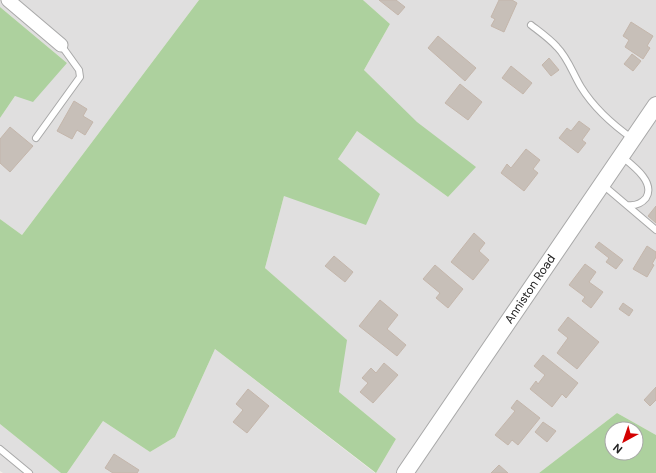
<svg xmlns="http://www.w3.org/2000/svg" width="656" height="473" font-family="'DM Sans',sans-serif">
<rect width="100%" height="100%" fill="#f2efe9"/>
<!-- residential -->
<path fill="#e0dfdf" d="M0 0H199L22 235 0 219V118L15 96 67 63 0 7Z
M363 0H656V435L617 413 539 473H376L396 439 339 392 346 340 265 268 284 196 379 194 338 159 357 131 448 197 475 167 416 122 364 70 390 24Z
M215 349 375 473H67L103 421 150 452 175 437Z
M0 424 61 473H3L0 471Z"/>
<!-- forest -->
<path fill="#add19e" fill-rule="evenodd" d="M199 0H363L390 24 364 70 417 122 476 167 448 197 357 131 338 159 380 194 366 225 284 196 265 268 347 340 339 392 396 439 376 473 215 349 175 437 150 452 103 421 67 473H61L0 424V219L22 235Z
M0 7 67 63 33 102 15 96 0 118Z
M617 413 656 435V473H539ZM612 429H636V453H612Z"/>
<!-- building -->
<path fill="#c7bfb8" stroke="#c4b6ab" d="M379 0H396L405 7 398 15Z
M499 0H512L517 3 504 32 491 26 495 19 491 17Z
M631 22 653 36 647 46 650 48 643 59 625 47 629 40 623 36Z
M438 36 476 68 465 81 428 48Z
M632 54 641 61 633 71 624 64Z
M549 58 559 70 551 76 542 65Z
M511 66 532 83 523 94 502 78Z
M460 84 482 102 468 120 445 103Z
M74 101 87 109 83 116 93 122 85 135 77 130 72 139 57 131Z
M579 121 590 129 582 140 586 143 578 153 559 138 567 128 571 131Z
M10 127 33 146 10 172 0 163V139Z
M526 149 540 160 533 169 538 173 524 191 501 173 507 164 511 168Z
M656 206V223L648 216Z
M474 233 485 243 479 251 489 260 473 280 451 262Z
M599 242 623 260 616 269 606 262 609 258 595 247Z
M647 246 656 252V257L652 264 654 265 647 277 633 269Z
M334 256 353 272 345 282 325 266Z
M585 264 596 272 589 282 603 292 591 308 582 301 585 297 569 285Z
M435 265 463 289 448 308 436 298 440 293 423 279Z
M380 300 398 315 387 329 406 345 397 356 359 326Z
M623 303 633 310 629 316 619 309Z
M568 317 599 342 577 369 557 353 568 338 558 330Z
M543 355 578 383 566 398 562 394 552 407 530 389 536 381 538 384 545 375 534 366Z
M384 363 398 375 373 403 360 392 368 383 362 378 371 368 376 373Z
M656 387V400L650 406 644 400Z
M248 389 269 406 247 433 233 422 243 410 236 404Z
M517 400 540 418 518 445 512 440 508 445 495 435 515 411 511 408Z
M543 422 556 431 547 442 535 432Z
M114 454 139 470 137 473H113L105 468Z
M499 465 508 473H491Z"/>
<g fill="none" stroke-linecap="round" stroke-linejoin="round">
<!-- service casing -->
<g stroke="#a9a9a9" stroke-width="8">
<path id="service" d="M531 25C540 32 550 39 557 47 568 58 573 74 581 87 594 108 613 125 633 139
M36 138 80 77 79 70 61 45
M621 156C632 165 656 182 646 198 641 204 634 206 627 205
M603 185 656 230
M0 449 29 473"/>
</g>
<!-- minor casing -->
<g stroke="#a9a9a9" stroke-width="15">
<path id="minor" d="M8 0 61 45"/>
</g>
<!-- tertiary casing -->
<g stroke="#a9a9a9" stroke-width="18">
<path id="tertiary" d="M405 473 656 105"/>
</g>
<!-- service -->
<use href="#service" stroke="#fff" stroke-width="6"/>
<!-- minor -->
<use href="#minor" stroke="#fff" stroke-width="13"/>
<!-- tertiary -->
<use href="#tertiary" stroke="#fff" stroke-width="16"/>
</g>
<g text-anchor="middle" stroke-width="3" stroke-linejoin="round" paint-order="stroke">
<!-- street labels -->
<g font-size="12" fill="#222" stroke="#fff">
<text transform="translate(530 289) rotate(-56)" y="4">Anniston Road</text>
</g>
</g>
<!-- north arrow -->
<g transform="translate(624 441) rotate(220)"><circle r="19" fill="#ffffff" stroke="#a7a7a7"/>
<path d="M0-3L7 15L0 10L-7 15Z" fill="#d40000"/>
<text y="-6" font-size="11" font-weight="bold" text-anchor="middle" fill="#222222">N</text>
</g>
</svg>
